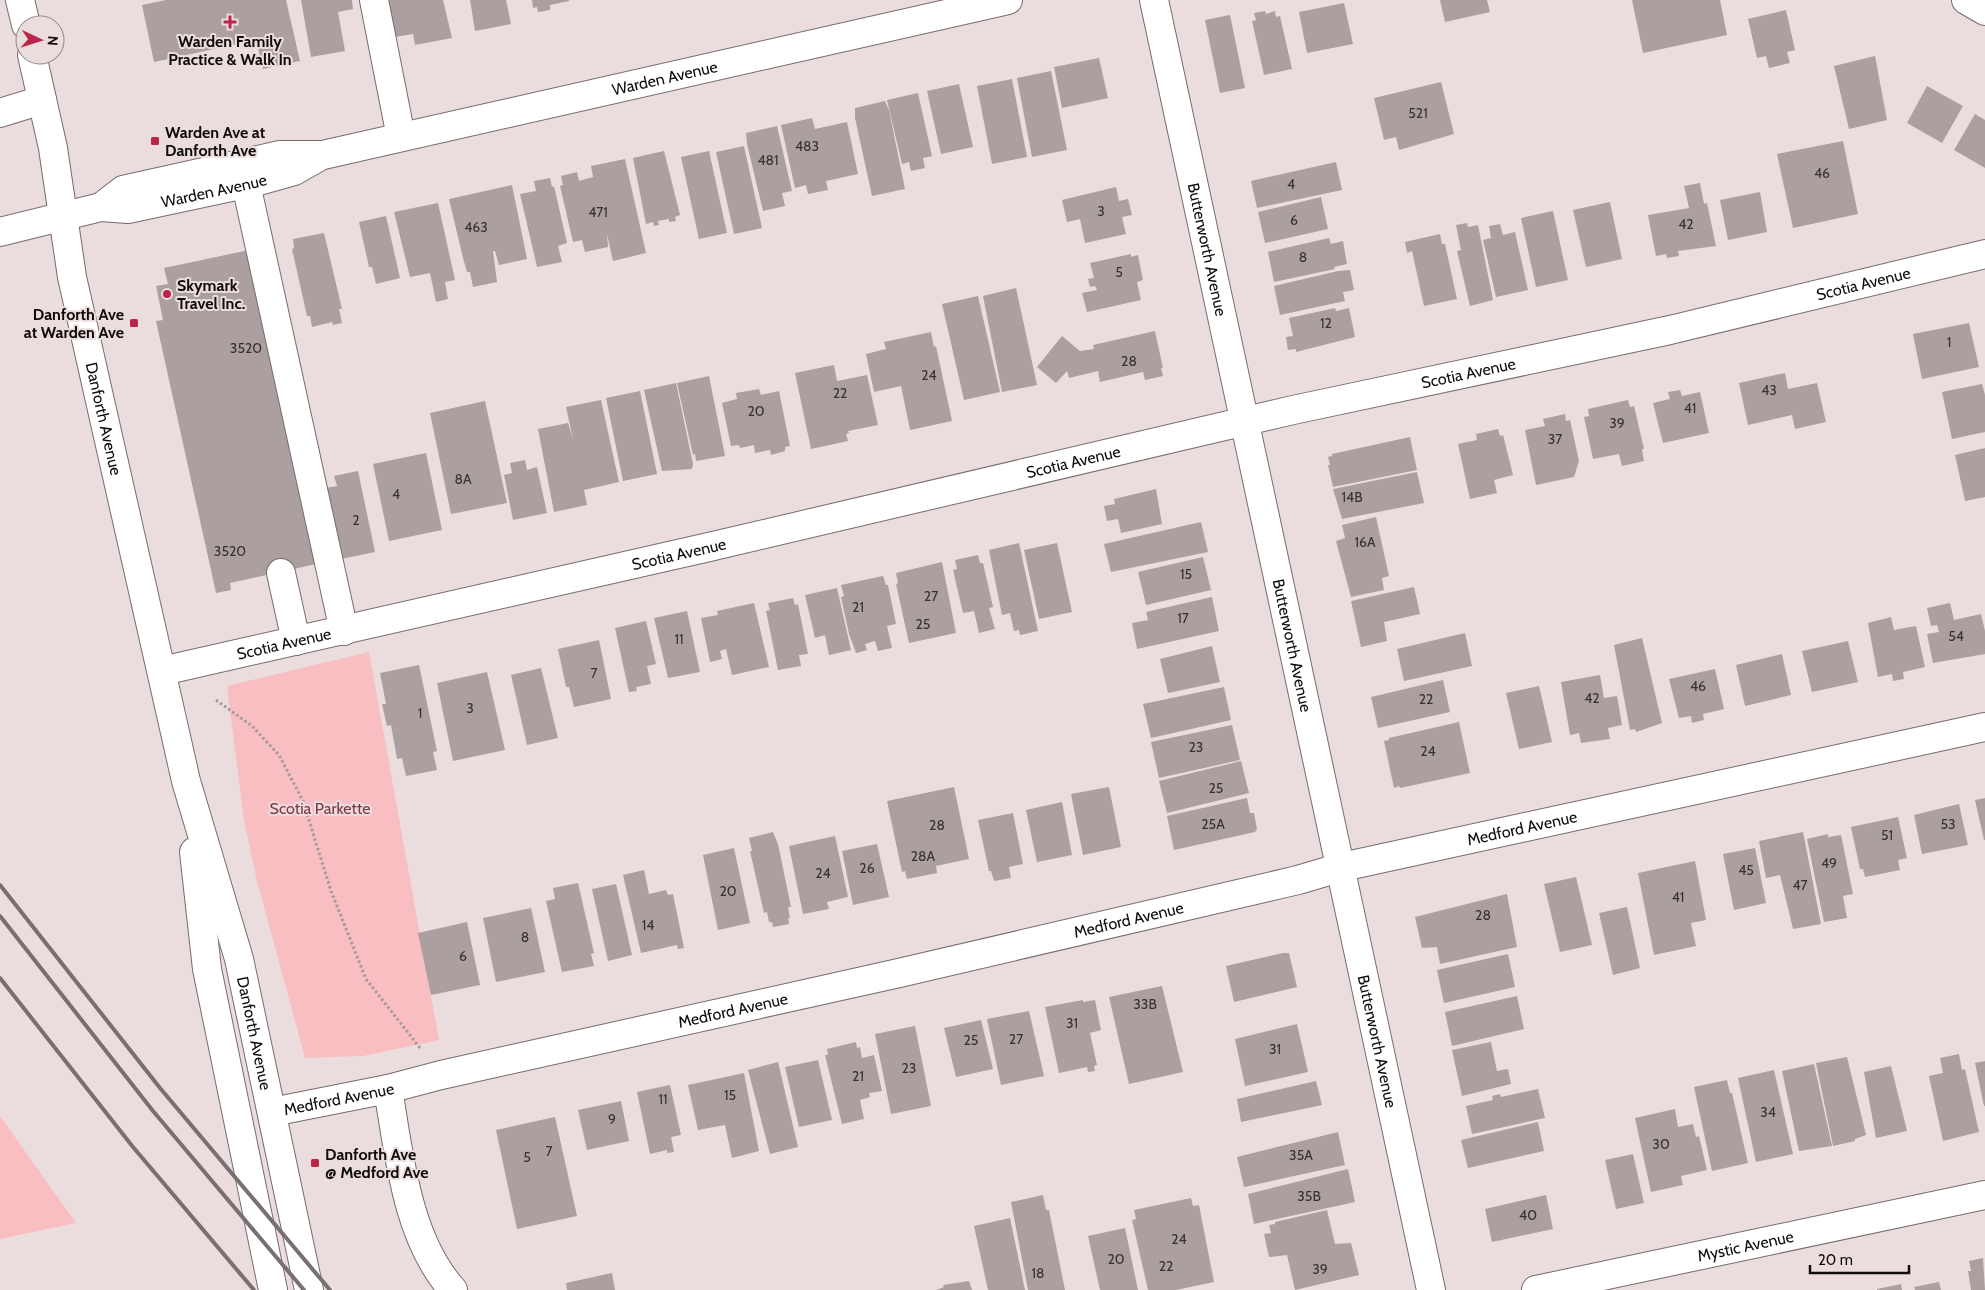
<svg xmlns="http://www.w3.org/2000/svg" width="1985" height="1290" font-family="Cabin,sans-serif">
<rect width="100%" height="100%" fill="#ebddde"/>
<!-- green -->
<path fill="#f8bec2" d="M369 652 439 1040 363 1056 305 1058 257 881 244 821 227 686Z
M0 1116 76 1223 0 1239Z"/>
<!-- building -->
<path fill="#ab9f9f" d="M166 0H286L300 61 263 69 256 40 154 62 142 5Z
M301 0H352L353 9 338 12 345 51 311 57Z
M388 0H443L452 38 415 45 413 34 395 37Z
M470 0H506L511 24 475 31Z
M532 0H569V1L550 5V10L538 12 537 7 533 8Z
M1440 0H1487L1490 12 1445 22Z
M1632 0H1720L1727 35 1643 53Z
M1344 3 1353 44 1307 53 1299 12Z
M1786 10 1795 50 1787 52 1790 63 1769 68 1766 56 1757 58 1748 19Z
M1265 11 1266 14 1275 11 1276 17 1280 16 1292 69 1264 75 1252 21 1256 20 1254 13Z
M1230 15 1245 88 1220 93 1205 20Z
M1875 56 1887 120 1849 129 1834 66Z
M1099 58 1108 98 1062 108 1054 67Z
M1051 71 1067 150 1032 157 1017 78Z
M1012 79 1027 157 992 164 977 86Z
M1441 82 1454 134 1399 150 1396 137 1384 140 1374 98Z
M959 84 973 147 941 154 927 91Z
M1927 86 1963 106 1942 143 1907 123Z
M918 93 932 156 923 158 925 168 911 171 909 162 902 164 887 100Z
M885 101 889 110 905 189 872 196 855 118V108Z
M1975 114 1985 120V168L1954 150Z
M812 118 815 129 847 122 858 174 826 181 828 190 808 194 806 185 795 188 781 125Z
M777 126 792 191 782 193 785 206 763 211 747 144 746 133Z
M1843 141 1858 214 1793 228 1777 154Z
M744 146 762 228 734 234 716 152Z
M664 151 680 215 675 217 676 221 669 222V219L658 221 659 225 654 226 653 222 646 224 633 158Z
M709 151 727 233 699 239 681 157Z
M625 159 646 253 613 261 607 234 608 247 585 252 582 240 573 242 560 186 563 185 561 176 577 172 579 181 593 177 591 166Z
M1336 162 1342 190 1257 208 1251 181Z
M550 178 552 187 554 186 567 243 558 246 562 262 537 267 520 194 536 191 534 181Z
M1700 183 1704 204 1707 203 1716 246 1678 251 1679 256 1667 258 1666 254 1656 256 1648 215 1689 208 1684 186Z
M512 185 527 259 499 265 495 251H493L497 282 473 287 470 272H467L463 258 449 199Z
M1116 187 1119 201 1128 199 1132 215 1122 217 1126 234 1085 243 1080 219 1067 222 1062 200Z
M1760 192 1767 232 1728 240 1720 200Z
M1321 197 1328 229 1265 243 1258 212Z
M1610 202 1622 259 1586 267 1573 210Z
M438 203 455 280 445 282 448 299 436 302 430 273 410 277 394 212Z
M1553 211 1568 280 1536 287 1521 218Z
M386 216 400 278 376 284 372 267H369L359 222Z
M1467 223 1468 227 1478 225 1493 300 1470 306 1457 251 1461 250 1456 225Z
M1500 224 1503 235 1515 232 1528 290 1496 297 1483 240 1491 238 1489 226Z
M324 233 342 309H339L342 323 333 325 332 322 312 327 310 316H307L292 249 294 248 293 239Z
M1440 234 1442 244H1445L1457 299 1424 306 1412 251 1407 253 1405 242Z
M1329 238 1331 244 1343 241 1347 264 1334 267 1335 269 1274 282 1268 252Z
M249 250 316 564 230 583 231 590 216 593 156 321 163 320 156 286 168 284 164 268Z
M1131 254V257L1138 255 1143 280 1137 282 1141 300 1087 312 1082 293 1097 290 1095 286 1090 287 1088 279 1094 278 1090 263Z
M1350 270 1354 290 1343 292 1345 301 1280 315 1274 286 1338 271Z
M1016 288 1037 385 1002 392 983 296Z
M978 296 1000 392 964 400 942 304Z
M1335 308 1336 311 1349 308 1355 337 1296 352V349L1288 350 1286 337 1293 336 1289 318Z
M1969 323 1979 367 1922 379 1913 334Z
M1155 331 1163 368H1161L1163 376 1145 380 1143 372 1100 382 1098 371 1069 378 1067 371 1056 383 1037 367 1062 336 1080 351 1094 349 1093 345Z
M931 332 934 347 936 346 952 421 910 430 901 386 874 392 866 354 886 349 884 342Z
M834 365 837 381 867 375 878 425 848 431 849 433 846 434 848 441 811 449 795 373Z
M1785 373 1788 389 1817 383 1826 422 1795 429 1792 415 1748 425 1739 383Z
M709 376 725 456 696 461 695 454 693 455 677 383Z
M676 383 693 464 692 469 662 471 644 390Z
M1982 384 1985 395V432L1952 439 1942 392Z
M759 389 761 395 779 391 790 446 785 447V451L771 455 770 450 755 453 754 445 740 448 739 445 731 446 722 403 737 399 736 393Z
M1680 390 1682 396 1700 392 1709 433 1663 443 1653 403 1670 399 1668 392Z
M640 391 657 474 623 481 606 398Z
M601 400 619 482 584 490 587 505 554 512 538 429 568 423 573 439 566 407Z
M1628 400 1630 407 1634 406 1644 449H1642L1644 461 1622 466 1619 454 1593 459 1584 417 1589 416 1588 409Z
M485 401 507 503 451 514 430 413Z
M1565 414 1566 421 1570 420 1579 461 1574 477 1536 485 1525 430 1545 426 1543 419Z
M1498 429 1500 436 1503 435 1513 475 1494 480 1497 493 1470 499 1458 444 1477 440 1476 434Z
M1410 437 1417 470 1333 487 1328 465H1330L1328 457 1332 456V454Z
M1985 448V497L1965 501 1955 455Z
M426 453 442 530 389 541 373 464Z
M525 460 527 470 537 467 547 513 513 520 504 475 512 473 510 463Z
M358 471 375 552 341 559 326 488 337 486 334 476Z
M1417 472 1424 503 1342 519 1333 489Z
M1156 489 1162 524 1121 533 1118 519 1107 521 1104 506 1115 504 1114 499Z
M1376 517 1389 576 1382 578 1384 590 1351 597 1336 541 1345 538 1342 525Z
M1201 522 1208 552 1111 572 1104 544Z
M1019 543 1038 631 1020 635 1019 630 1014 631 1010 613 1002 615 989 550Z
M1057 543 1072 612 1039 619 1024 550Z
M978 555 980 563H983L993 607 989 608 995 629 979 633 974 611 963 613 953 570 957 569 955 560Z
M1203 557 1211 590 1146 605 1138 572Z
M942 562 956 633 909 643 896 584 898 583 896 573Z
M883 576 886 585H888L896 624 887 626 892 648 878 651 875 641 865 644 867 650 856 653 849 634 841 597 844 596 841 585Z
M1414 587 1420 614 1384 622 1387 641 1361 647 1351 601Z
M837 588 851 650 829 655 825 635 815 638 805 595Z
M1212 597 1219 631 1137 649 1132 623 1148 620 1146 612Z
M793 598 795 605 798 604 808 654 799 655 801 666 778 670 766 611 770 610 768 603Z
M754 603 769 667 732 675 726 649 720 651 722 659 710 662 701 618 718 615 717 611Z
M1950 603 1954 620 1981 614 1985 631V654L1933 663 1927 634 1939 632 1937 625 1931 626 1927 608Z
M687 611 700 672 668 678 654 618Z
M1891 617 1894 630 1916 626 1925 667 1903 672 1904 679 1893 681 1892 674 1878 677 1868 623Z
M646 621 656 664 647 666 651 684 636 687 637 691 629 692 615 628Z
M1465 633 1472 666 1404 681 1397 649Z
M1642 638 1662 723 1636 732 1635 729 1630 730 1614 645Z
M599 640 611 699 574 707 569 687H566L558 649Z
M1848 641 1858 682 1812 692 1802 651Z
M1212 646 1220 682 1168 693 1160 659Z
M1782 654 1791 695 1745 706 1736 665Z
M419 665 437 751 433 752 437 770 406 776 402 758 397 759 391 725 387 726 382 704H386L380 673Z
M541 668 558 738 527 745 511 675Z
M1715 669 1724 709 1703 714 1704 720 1692 723 1691 716 1679 718 1669 679Z
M487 672 505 750 453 761 437 683Z
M1600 675 1604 698 1617 696 1622 725 1608 728 1610 739 1581 743 1579 733 1570 735 1561 682Z
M1443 680 1450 712 1378 728 1371 697Z
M1539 686 1552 742 1519 749 1506 693Z
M1224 687 1231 720 1151 738 1143 704Z
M1459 722 1470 773 1400 788 1399 786 1394 788 1384 741 1389 740V738Z
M1232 725 1240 760 1159 778 1151 742Z
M1241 761 1249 793 1167 813 1159 781Z
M954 787 969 859 936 866 937 873 907 879 905 871 902 872 887 801Z
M1109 787 1121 847 1083 855 1071 794Z
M1247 798 1250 813H1254L1257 829 1255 832 1174 850 1167 816Z
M1985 798V840H1984L1975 800Z
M1062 802 1072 855 1037 862 1026 810Z
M1959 804 1968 845 1922 854 1914 815Z
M1013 813 1023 864 1009 867 1011 878 994 881 991 871H989L978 820Z
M1898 817 1907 858 1898 860 1900 870 1865 877 1863 869H1860L1851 827Z
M773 832 778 844 791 907H788L790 918H788L789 924 773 927 772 922H769L767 912 764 913 750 851H752L749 838Z
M1803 832 1821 924 1793 929 1780 875 1766 878 1759 841Z
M1828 834V837L1841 835 1853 894 1843 896 1847 918 1824 922 1807 839Z
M835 836 848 897 827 902 829 909 803 914 789 846Z
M877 844 889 897 853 905 842 851Z
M734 848 750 923 718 930 703 855Z
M1755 848 1766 903 1734 910 1723 854Z
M1695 861 1706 920 1691 923 1696 946 1654 955 1638 873Z
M644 870 649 894 666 890 668 895 673 894 684 948 678 949 677 945 641 953 623 875Z
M1576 877 1592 945 1560 952 1544 884Z
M578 883 594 953 591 954 594 966 562 972 546 901 555 899 553 888Z
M616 884 632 955 608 961 592 889Z
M1507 894 1517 947 1440 964 1437 947 1422 948 1415 917Z
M1627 907 1640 968 1613 975 1599 913Z
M531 908 545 972 496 982 483 918Z
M467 922 480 985 431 995 418 933Z
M1283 953H1289L1297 987 1234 1002 1226 966Z
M1508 954 1515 987 1444 1003 1437 970Z
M1162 986 1183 1072 1129 1084 1109 997Z
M1517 996 1524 1029 1452 1046 1445 1012Z
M1083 1000V1002L1095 1000 1101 1030 1090 1033 1097 1065 1094 1066 1095 1071 1088 1072 1087 1067 1059 1073 1045 1007Z
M1029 1011 1044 1076 1001 1085 987 1019Z
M981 1020 993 1069 956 1077 944 1028Z
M1297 1024 1308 1072 1245 1086 1235 1039Z
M915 1026 931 1106 891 1114 875 1034Z
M856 1042 857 1048 860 1047 862 1058 874 1055 882 1091 869 1093 870 1097 860 1100 864 1119 842 1124 825 1055H828L827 1049Z
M1491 1042 1497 1071 1508 1069 1511 1084 1462 1096 1452 1050Z
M1959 1054 1962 1070 1965 1069 1979 1132 1943 1141 1929 1076 1943 1073 1940 1058Z
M1847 1057 1866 1135 1855 1139V1141L1833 1146 1816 1063Z
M818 1060 832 1120 799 1127 785 1067Z
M1985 1061V1106H1984L1975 1063Z
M778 1062 798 1147 770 1154 748 1070Z
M1814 1064 1832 1146 1799 1151 1782 1071Z
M1891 1066 1907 1131 1876 1138 1864 1072Z
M1774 1070 1793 1154 1756 1162 1738 1078Z
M744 1073 759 1151 732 1158 725 1125 698 1130 688 1085Z
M1727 1080 1730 1093H1732L1748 1163 1712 1171 1694 1087Z
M1316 1081 1322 1105 1241 1122 1237 1099Z
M670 1085 681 1135 671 1137 674 1152 667 1153V1150L650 1154 637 1092Z
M1538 1089 1545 1118 1472 1134 1466 1106 1493 1100 1492 1096 1500 1094 1501 1097Z
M621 1101 629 1141 587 1150 578 1110Z
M1675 1109 1678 1127 1693 1124 1696 1137 1699 1136 1707 1170 1681 1176 1683 1185 1651 1192 1635 1118Z
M555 1117 577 1216 517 1229 496 1130Z
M1538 1122 1544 1151 1468 1168 1461 1140Z
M1338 1132 1345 1165 1244 1187 1237 1157Z
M1633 1154 1644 1203 1616 1209 1605 1160Z
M1348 1169 1355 1202 1254 1224 1248 1194Z
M1043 1195 1046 1210H1049L1065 1290H1028L1011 1202Z
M1546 1195 1553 1229 1492 1242 1485 1209Z
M1191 1198 1193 1206 1199 1205 1214 1282 1176 1290H1148L1132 1220 1136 1219 1134 1210Z
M1327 1210 1335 1244 1351 1243 1359 1275 1295 1290 1287 1255 1269 1257 1264 1234 1271 1233 1269 1225 1275 1224V1222Z
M1010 1218 1025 1290H988L974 1226Z
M1125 1228 1138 1290H1100L1088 1236Z
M1983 1258 1985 1290H1971L1968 1271H1971L1969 1261Z
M612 1273 615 1290H567L566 1283Z
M969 1281 972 1290H936L944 1287 943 1285Z
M1939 1282 1941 1290H1915L1914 1287Z
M1901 1284 1902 1290H1877V1289Z"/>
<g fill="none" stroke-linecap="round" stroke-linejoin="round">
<!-- minor casing -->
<g stroke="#776b6c" stroke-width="30">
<g id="minor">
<path d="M374 0 401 137"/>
<path id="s1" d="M1154 0 1431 1290"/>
<path d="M0 113 42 100"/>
<path d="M246 184 344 631"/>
<path d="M281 573 296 641"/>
<path id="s2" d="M162 671 709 547 1293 410 1670 330 1985 254"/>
<path d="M388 1089C399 1155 407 1239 453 1290"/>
<path id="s3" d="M272 1112 388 1089 441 1075 899 973 1298 880 1342 867 1985 727"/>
<path id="s4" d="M1536 1290 1985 1195"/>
</g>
</g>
<!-- major casing -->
<g stroke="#776b6c" stroke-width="30">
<g id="major">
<path d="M20 0 26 25"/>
<path d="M1966 0 1985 11"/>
<path id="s5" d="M32 55 53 148 72 277 186 781 239 959 309 1290"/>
<path id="s6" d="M101 207 123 190 280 155H323L1008 0"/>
<path id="s7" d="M0 232 101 207 128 209 255 182 294 171 317 158"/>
<path d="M194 852 207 969 273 1290"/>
</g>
</g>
<!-- path -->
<path stroke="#a59a9b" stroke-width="3" stroke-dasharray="2.5 2.5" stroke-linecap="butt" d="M216 700 252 726 279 755 303 801 331 891 366 979 420 1048"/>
<!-- minor -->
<use href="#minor" stroke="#fff" stroke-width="28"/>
<!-- major -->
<use href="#major" stroke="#fff" stroke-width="28"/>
<!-- rail -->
<path stroke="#787070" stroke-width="4" d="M0 885 160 1088 330 1290
M0 916 153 1111 304 1290
M0 978 133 1147 254 1290"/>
</g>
<!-- markers -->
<g fill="#b82749" stroke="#ebddde" stroke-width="2">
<path d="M227.5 14.5h5v5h5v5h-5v5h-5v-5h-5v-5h5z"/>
<rect x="150" y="136" width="10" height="10" rx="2.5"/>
<circle cx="167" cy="294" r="5"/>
<rect x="129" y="318" width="10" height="10" rx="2.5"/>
<rect x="310" y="1158" width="10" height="10" rx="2.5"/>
</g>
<g text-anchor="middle" stroke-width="4" stroke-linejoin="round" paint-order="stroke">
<!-- number labels -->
<g font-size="14" fill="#373131">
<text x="1418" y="118">521</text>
<text x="807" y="151">483</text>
<text x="768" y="165">481</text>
<text x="1822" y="178">46</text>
<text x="1291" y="189">4</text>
<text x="1101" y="216">3</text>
<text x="598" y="217">471</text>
<text x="1294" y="225">6</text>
<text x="1686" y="229">42</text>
<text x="476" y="232">463</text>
<text x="1303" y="262">8</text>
<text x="1119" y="277">5</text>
<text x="1326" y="328">12</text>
<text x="1949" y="347">1</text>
<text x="246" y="353">3520</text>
<text x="1129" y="366">28</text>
<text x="929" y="380">24</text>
<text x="1769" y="395">43</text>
<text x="840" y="398">22</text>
<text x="1690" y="413">41</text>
<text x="756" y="416">20</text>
<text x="1617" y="428">39</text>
<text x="1555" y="444">37</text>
<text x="463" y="484">8A</text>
<text x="396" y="499">4</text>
<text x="1352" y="502">14B</text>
<text x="356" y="525">2</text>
<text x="1365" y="547">16A</text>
<text x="230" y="556">3520</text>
<text x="1186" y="579">15</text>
<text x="931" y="601">27</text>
<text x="858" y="612">21</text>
<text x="1183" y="623">17</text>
<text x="923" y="629">25</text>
<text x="1956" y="641">54</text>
<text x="679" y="644">11</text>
<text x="594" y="678">7</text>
<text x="1698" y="691">46</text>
<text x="1592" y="703">42</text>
<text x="1426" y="704">22</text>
<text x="470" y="713">3</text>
<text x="420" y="718">1</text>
<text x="1196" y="752">23</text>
<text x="1428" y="756">24</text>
<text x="1216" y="793">25</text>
<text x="1213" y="829">25A</text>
<text x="1948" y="829">53</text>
<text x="937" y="830">28</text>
<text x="1887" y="840">51</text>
<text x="923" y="861">28A</text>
<text x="1829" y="868">49</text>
<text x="867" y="873">26</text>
<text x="1746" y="875">45</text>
<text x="823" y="878">24</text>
<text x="1800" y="890">47</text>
<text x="728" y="896">20</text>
<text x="1678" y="902">41</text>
<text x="1483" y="920">28</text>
<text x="648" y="930">14</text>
<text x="525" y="942">8</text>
<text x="463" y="961">6</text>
<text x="1145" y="1009">33B</text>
<text x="1072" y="1028">31</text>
<text x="1016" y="1044">27</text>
<text x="971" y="1045">25</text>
<text x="1275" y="1054">31</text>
<text x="909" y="1073">23</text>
<text x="858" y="1081">21</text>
<text x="730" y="1100">15</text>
<text x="663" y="1104">11</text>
<text x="1768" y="1117">34</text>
<text x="612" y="1124">9</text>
<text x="1661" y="1149">30</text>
<text x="549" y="1156">7</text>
<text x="1301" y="1160">35A</text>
<text x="527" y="1162">5</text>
<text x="1309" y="1201">35B</text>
<text x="1528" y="1220">40</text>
<text x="1179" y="1244">24</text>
<text x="1116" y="1264">20</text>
<text x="1166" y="1271">22</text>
<text x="1320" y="1274">39</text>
<text x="1038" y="1278">18</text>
</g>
<!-- poi labels -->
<g font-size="16" font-weight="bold" fill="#100c0c" stroke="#ebddde" text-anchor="start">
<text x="230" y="47" text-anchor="middle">Warden Family<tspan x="230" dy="18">Practice &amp; Walk In</tspan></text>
<text x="165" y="138">Warden Ave at<tspan x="165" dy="18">Danforth Ave</tspan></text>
<text x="177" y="291">Skymark<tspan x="177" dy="18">Travel Inc.</tspan></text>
<text x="124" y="320" text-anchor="end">Danforth Ave<tspan x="124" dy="18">at Warden Ave</tspan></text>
<text x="325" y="1160">Danforth Ave<tspan x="325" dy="18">@ Medford Ave</tspan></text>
</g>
<!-- street labels -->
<g font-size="16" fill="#100c0c" stroke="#ebddde">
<text dy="6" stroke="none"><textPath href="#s6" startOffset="582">Warden Avenue</textPath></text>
<text dy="6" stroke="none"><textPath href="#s7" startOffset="219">Warden Avenue</textPath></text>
<text dy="6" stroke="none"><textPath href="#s1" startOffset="255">Butterworth Avenue</textPath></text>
<text dy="6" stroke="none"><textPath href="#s2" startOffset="1745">Scotia Avenue</textPath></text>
<text dy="6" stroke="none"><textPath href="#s2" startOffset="1340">Scotia Avenue</textPath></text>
<text dy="6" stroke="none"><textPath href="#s5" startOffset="371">Danforth Avenue</textPath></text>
<text dy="6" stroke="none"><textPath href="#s2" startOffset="935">Scotia Avenue</textPath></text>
<text dy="6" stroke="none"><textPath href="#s2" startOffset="530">Scotia Avenue</textPath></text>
<text dy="6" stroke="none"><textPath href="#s2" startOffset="125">Scotia Avenue</textPath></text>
<text dy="6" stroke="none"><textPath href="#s1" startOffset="660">Butterworth Avenue</textPath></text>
<text dy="6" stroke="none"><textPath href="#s3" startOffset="1282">Medford Avenue</textPath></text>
<text dy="6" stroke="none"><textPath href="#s3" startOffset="878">Medford Avenue</textPath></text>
<text dy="6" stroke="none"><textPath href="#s3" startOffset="472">Medford Avenue</textPath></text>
<text dy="6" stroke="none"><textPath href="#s5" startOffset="1004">Danforth Avenue</textPath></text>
<text dy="6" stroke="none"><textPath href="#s1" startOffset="1065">Butterworth Avenue</textPath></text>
<text dy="6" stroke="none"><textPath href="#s3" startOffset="68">Medford Avenue</textPath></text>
<text dy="6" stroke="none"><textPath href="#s4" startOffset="214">Mystic Avenue</textPath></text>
</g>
<!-- park labels -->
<g font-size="16" fill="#823742" stroke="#ebddde">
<text x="320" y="814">Scotia Parkette</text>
</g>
</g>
<!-- north arrow -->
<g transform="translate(40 40) rotate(94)"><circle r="24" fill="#ebddde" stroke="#93898a"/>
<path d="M0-4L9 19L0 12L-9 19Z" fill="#b82749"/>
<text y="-8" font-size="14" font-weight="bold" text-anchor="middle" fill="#100c0c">N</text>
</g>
<!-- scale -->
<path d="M1810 1265v8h99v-8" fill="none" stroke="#100c0c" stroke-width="2.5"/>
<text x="1818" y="1265" font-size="15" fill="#100c0c" stroke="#ebddde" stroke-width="4" paint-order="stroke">20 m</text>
</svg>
